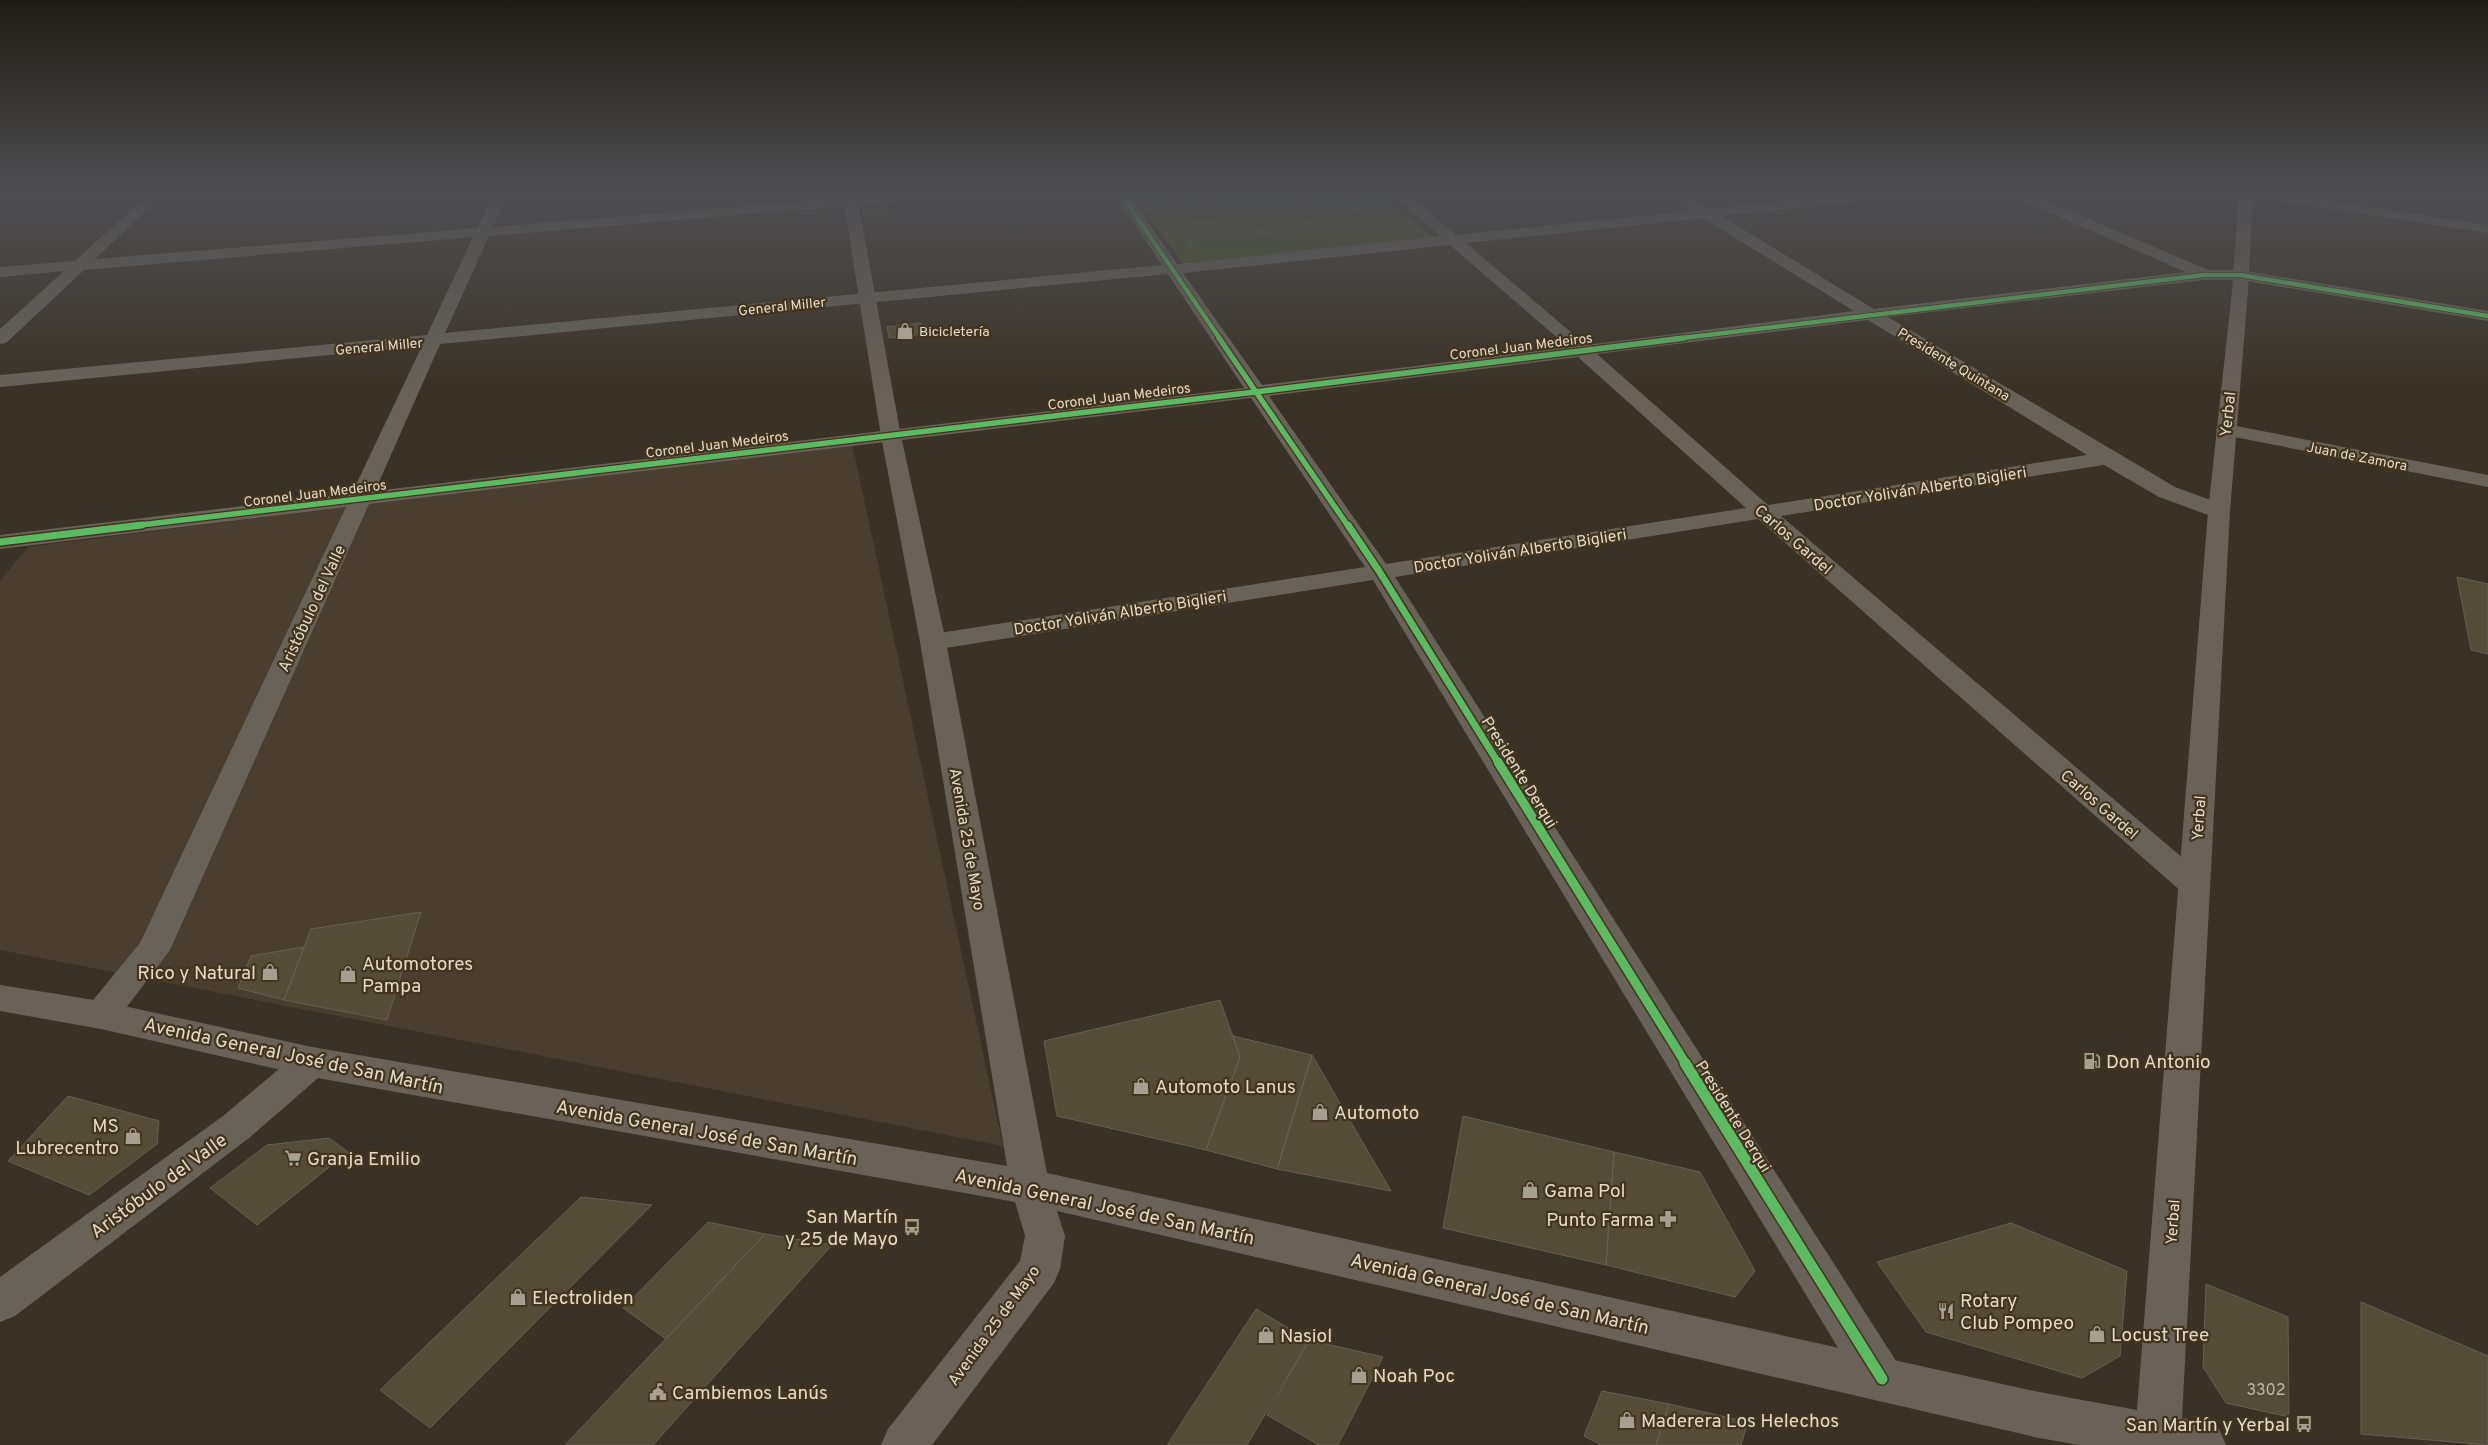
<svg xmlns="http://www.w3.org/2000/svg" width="2488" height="1445" font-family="Overpass,sans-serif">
<rect width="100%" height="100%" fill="#3a3226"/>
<!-- commercial -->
<path fill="#493e2f" d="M852 443 1003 1146 0 950V581L28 547Z"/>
<!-- green -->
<path fill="#4a5427" d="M1130 191H1377L1433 238 1183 263Z"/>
<!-- building -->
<path fill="#544b38" stroke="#655f54" d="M887 206 888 214 864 216 863 210Z
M921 323 923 334 889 338 887 327Z
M2457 577 2488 584V654L2471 650Z
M421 912 387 1020 284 1000 311 929Z
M304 947 284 1000 238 988 251 956Z
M1220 1000 1240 1057 1206 1150 1057 1116 1044 1041Z
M1233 1036 1312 1055 1277 1169 1206 1150 1240 1057Z
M1312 1055 1391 1191 1277 1169Z
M68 1096 159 1121 157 1144 89 1195 8 1161Z
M1463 1116 1614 1152 1606 1265 1443 1228Z
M329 1138 348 1152 257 1225 210 1188 267 1145Z
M1614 1152 1700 1172 1755 1271 1735 1297 1606 1265Z
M581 1197 652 1205 430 1428 380 1390Z
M708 1222 765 1234 666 1339 623 1308Z
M2011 1223 2127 1271 2120 1356 2082 1378 1926 1332 1877 1262Z
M765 1234 832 1245 653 1445H565Z
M2206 1284 2288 1317 2289 1417 2226 1403 2203 1367Z
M2361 1302 2488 1356V1445L2361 1434Z
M1256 1309 1309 1340 1247 1445H1167Z
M1309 1340 1383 1357 1338 1445H1319L1267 1415Z
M1602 1391 1669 1404 1656 1445H1601L1584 1436Z
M1669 1404 1748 1422 1741 1445H1656Z"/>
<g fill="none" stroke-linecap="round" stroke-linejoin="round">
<!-- path -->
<path stroke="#68625a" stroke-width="2" stroke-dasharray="3 1" stroke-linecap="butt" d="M1245 191 1261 194 1289 217 1316 225
M1149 192 1185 202 1259 208
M1268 201 1271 191
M1193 202 1218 191
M1290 204 1332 191
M1159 208 1187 203
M1170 225C1205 221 1239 223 1272 236
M1315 225 1329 226
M1270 227 1277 222 1281 213
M1329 230C1335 210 1360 208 1378 205
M1261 231 1283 224H1306
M1190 246C1194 230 1210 223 1225 218 1278 199 1335 203 1389 217"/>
<!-- street -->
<path fill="#686259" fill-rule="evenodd" d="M152 191H167L95 259 478 228 495 191H509L493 227 927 191H982L975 195 489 236 445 333 1162 265 1112 191H1126L1177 264 1440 236 1389 191H1404L1456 235 1691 211 1662 191H1678L1708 209 1883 191H1928L1921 195 1721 216 1874 309 2186 272 2007 194 2005 191H2023L2208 270H2240L2488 311V321L2240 280H2204L1888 317 2175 487 2227 506 2230 511 2227 516 2219 518 2211 516 2159 497 2104 465 1781 516 2205 877 2210 885 2205 893 2194 896 2183 893 1758 519 1395 577 1898 1364 1904 1379 1898 1394 1882 1401 1866 1394 1373 580 933 650 924 647 920 642 924 637 933 634 1365 567 1251 398 369 504 170 950 113 1025 101 1029 89 1025 84 1015 89 1005 140 943 346 507 0 549V535L352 493 422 346 0 387V375L427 335 473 237 84 270 6 343 0 344V329L64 271 0 277V267L75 261ZM1703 218 1854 311 1586 345 1466 243ZM1450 245 1568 347 1262 385 1183 273ZM1168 274 1244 388 375 491 440 344ZM1868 320 2087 455 1768 505 1597 354ZM1578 357 1746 508 1386 564 1269 396Z
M2240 191H2265L2488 225V233L2246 196 2241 195Z
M2226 424 2488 475V487L2219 434 2216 430 2219 426Z
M312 1047 325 1052 330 1062 325 1072 249 1138 15 1316 0 1322V1277L223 1116 299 1052Z"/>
<!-- secondary -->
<path fill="#6a6158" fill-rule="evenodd" d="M842 191H856L901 436 946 642 1047 1173 2039 1392 2137 1410 2208 511 2232 291 2239 191H2253L2248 291 2230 511 2182 1418 2203 1422 2219 1429 2226 1445H2079L2039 1438 1057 1211 1065 1236 1060 1269 1054 1283 932 1445H881L888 1429 1020 1261 1025 1236 1015 1202 312 1077 101 1029 0 1011V985L101 1001 312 1047 1007 1166 920 642 881 436Z"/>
<!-- cycleway-far4 casing -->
<g stroke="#42341e" stroke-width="6">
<path id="cycleway-far4" d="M1119 191 1220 339
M1674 339 2204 275H2240L2488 316"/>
</g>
<!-- cycleway-far3 casing -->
<g stroke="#42341e" stroke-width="8">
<path id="cycleway-far3" d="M1219 338 1348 526
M132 526 1255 392 1684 338"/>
</g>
<!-- cycleway-far2 casing -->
<g stroke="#42341e" stroke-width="10">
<path id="cycleway-far2" d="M1348 525 1379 571 1499 764
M0 542 142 525"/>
</g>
<!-- cycleway-far1 casing -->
<g stroke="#42341e" stroke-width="12">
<path id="cycleway-far1" d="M1498 762 1686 1064"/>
</g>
<!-- cycleway casing -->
<g stroke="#42341e" stroke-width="14">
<path id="cycleway" d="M1685 1063 1882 1379"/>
</g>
<!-- cycleway-far4 -->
<use href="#cycleway-far4" stroke="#5cba63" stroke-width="4.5"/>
<!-- cycleway-far3 -->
<use href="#cycleway-far3" stroke="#5cba63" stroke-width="5.5"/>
<!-- cycleway-far2 -->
<use href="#cycleway-far2" stroke="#5cba63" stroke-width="7"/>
<!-- cycleway-far1 -->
<use href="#cycleway-far1" stroke="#5cba63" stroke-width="9"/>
<!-- cycleway -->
<use href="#cycleway" stroke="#5cba63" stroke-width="11"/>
</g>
<!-- sky -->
<linearGradient id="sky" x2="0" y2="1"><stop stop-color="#201c15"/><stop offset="0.49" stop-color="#4f4f52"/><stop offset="1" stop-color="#4f4f52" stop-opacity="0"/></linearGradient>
<rect width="2488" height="393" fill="url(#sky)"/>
<!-- icons -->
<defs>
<g id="shop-bare" transform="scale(1.35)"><path d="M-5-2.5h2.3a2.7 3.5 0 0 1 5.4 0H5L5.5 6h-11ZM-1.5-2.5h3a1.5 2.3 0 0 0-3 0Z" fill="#a89f93" stroke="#42341e" stroke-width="2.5" paint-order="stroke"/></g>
<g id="fuel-bare" transform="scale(1.35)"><path d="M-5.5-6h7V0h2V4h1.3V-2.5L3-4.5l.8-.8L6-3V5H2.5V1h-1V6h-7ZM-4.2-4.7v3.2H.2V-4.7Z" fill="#a89f93" stroke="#42341e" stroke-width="2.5" paint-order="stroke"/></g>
<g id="supermarket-bare" transform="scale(1.35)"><path d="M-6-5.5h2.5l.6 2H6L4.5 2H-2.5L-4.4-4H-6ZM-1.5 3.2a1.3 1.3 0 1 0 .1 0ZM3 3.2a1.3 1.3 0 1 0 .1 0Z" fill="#a89f93" stroke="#42341e" stroke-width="2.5" paint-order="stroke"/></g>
<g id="pharmacy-bare" transform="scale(1.35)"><path d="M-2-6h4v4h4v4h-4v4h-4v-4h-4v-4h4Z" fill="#a89f93" stroke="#42341e" stroke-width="2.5" paint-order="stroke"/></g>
<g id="bus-bare" transform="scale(1.35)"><path d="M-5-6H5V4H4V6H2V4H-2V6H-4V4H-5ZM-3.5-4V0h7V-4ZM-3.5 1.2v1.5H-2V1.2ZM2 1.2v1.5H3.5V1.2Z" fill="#a89f93" stroke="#42341e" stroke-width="2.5" paint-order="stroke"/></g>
<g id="restaurant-bare" transform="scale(1.35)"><path d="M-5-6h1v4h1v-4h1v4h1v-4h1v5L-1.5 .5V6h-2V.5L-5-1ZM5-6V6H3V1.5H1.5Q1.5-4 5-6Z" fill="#a89f93" stroke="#42341e" stroke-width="2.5" paint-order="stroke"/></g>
<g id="civic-bare" transform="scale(1.35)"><path d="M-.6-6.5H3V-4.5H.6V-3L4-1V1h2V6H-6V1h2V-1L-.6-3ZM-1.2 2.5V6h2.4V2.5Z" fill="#a89f93" stroke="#42341e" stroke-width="2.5" paint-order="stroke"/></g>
</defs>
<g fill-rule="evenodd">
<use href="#shop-bare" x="905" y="331"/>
<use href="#shop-bare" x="270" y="972"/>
<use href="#shop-bare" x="348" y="974"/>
<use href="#fuel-bare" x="2092" y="1061"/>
<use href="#shop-bare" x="1141" y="1086"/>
<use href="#shop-bare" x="1320" y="1112"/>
<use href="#shop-bare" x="133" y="1136"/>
<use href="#supermarket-bare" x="293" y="1158"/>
<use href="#shop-bare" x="1530" y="1190"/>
<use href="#pharmacy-bare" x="1668" y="1219"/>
<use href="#bus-bare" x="912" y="1227"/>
<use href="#shop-bare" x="518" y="1297"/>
<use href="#restaurant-bare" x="1946" y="1311"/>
<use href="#shop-bare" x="2097" y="1334"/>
<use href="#shop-bare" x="1266" y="1335"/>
<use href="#shop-bare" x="1359" y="1375"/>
<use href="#civic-bare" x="658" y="1392"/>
<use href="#shop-bare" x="1627" y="1420"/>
<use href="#bus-bare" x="2304" y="1424"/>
</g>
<g text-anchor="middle" stroke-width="4.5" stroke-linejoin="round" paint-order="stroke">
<!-- far-street labels -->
<g font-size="14" fill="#e3dacd" stroke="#42341e">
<text transform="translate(782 306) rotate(-6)" y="5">General Miller</text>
<text transform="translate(379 346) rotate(-5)" y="5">General Miller</text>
<text transform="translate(1521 346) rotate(-7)" y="5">Coronel Juan Medeiros</text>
<text transform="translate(1954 364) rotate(31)" y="5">Presidente Quintana</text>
<text transform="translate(1119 396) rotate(-7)" y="5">Coronel Juan Medeiros</text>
<text transform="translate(717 444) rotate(-7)" y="5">Coronel Juan Medeiros</text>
<text transform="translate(2357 456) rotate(11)" y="5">Juan de Zamora</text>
<text transform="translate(315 493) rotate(-7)" y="5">Coronel Juan Medeiros</text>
</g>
<!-- far-poi labels -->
<g font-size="14" fill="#e3dacd" stroke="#42341e" text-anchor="start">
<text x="919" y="336">Bicicletería</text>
</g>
<!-- street labels -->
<g font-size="16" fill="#e3dacd" stroke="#42341e">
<text transform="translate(2227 414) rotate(-84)" y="6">Yerbal</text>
<text transform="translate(1920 488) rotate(-9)" y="6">Doctor Yoliván Alberto Biglieri</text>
<text transform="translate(1794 539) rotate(41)" y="6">Carlos Gardel</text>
<text transform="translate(1520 550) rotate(-9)" y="6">Doctor Yoliván Alberto Biglieri</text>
<text transform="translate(311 608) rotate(-65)" y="6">Aristóbulo del Valle</text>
<text transform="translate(1120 612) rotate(-9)" y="6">Doctor Yoliván Alberto Biglieri</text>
<text transform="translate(1520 772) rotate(58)" y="6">Presidente Derqui</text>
<text transform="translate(2100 804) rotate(41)" y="6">Carlos Gardel</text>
<text transform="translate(2198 818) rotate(-86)" y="6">Yerbal</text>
<text transform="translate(968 839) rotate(80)" y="6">Avenida 25 de Mayo</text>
<text transform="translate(1734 1116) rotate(58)" y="6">Presidente Derqui</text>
<text transform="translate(2172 1222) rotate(-86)" y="6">Yerbal</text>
<text transform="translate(993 1325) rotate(-54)" y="6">Avenida 25 de Mayo</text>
</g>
<!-- near-number labels -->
<g font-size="16" fill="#bfb6a8">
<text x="2266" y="1395">3302</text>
</g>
<!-- near-poi labels -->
<g font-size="19" fill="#e3dacd" stroke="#42341e" text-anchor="start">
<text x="362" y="970">Automotores<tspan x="362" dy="22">Pampa</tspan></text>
<text x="256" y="979" text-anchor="end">Rico y Natural</text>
<text x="2106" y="1068">Don Antonio</text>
<text x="1155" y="1093">Automoto Lanus</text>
<text x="1334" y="1119">Automoto</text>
<text x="119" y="1132" text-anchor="end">MS<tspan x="119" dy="22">Lubrecentro</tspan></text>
<text x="307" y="1165">Granja Emilio</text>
<text x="1544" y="1197">Gama Pol</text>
<text x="898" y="1223" text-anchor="end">San Martín<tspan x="898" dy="22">y 25 de Mayo</tspan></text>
<text x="1654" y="1226" text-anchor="end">Punto Farma</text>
<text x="532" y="1304">Electroliden</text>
<text x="1960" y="1307">Rotary<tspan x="1960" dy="22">Club Pompeo</tspan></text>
<text x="2111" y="1341">Locust Tree</text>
<text x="1280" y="1342">Nasiol</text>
<text x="1373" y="1382">Noah Poc</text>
<text x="672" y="1399">Cambiemos Lanús</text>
<text x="1641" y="1427">Maderera Los Helechos</text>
<text x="2290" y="1431" text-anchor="end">San Martín y Yerbal</text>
</g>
<!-- near-street labels -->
<g font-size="19" fill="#e3dacd" stroke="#42341e">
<text transform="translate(294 1055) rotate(12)" y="7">Avenida General José de San Martín</text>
<text transform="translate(707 1132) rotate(10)" y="7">Avenida General José de San Martín</text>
<text transform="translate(158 1185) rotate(-36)" y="7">Aristóbulo del Valle</text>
<text transform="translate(1105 1206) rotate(12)" y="7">Avenida General José de San Martín</text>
<text transform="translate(1500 1293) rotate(13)" y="7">Avenida General José de San Martín</text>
</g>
</g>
</svg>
